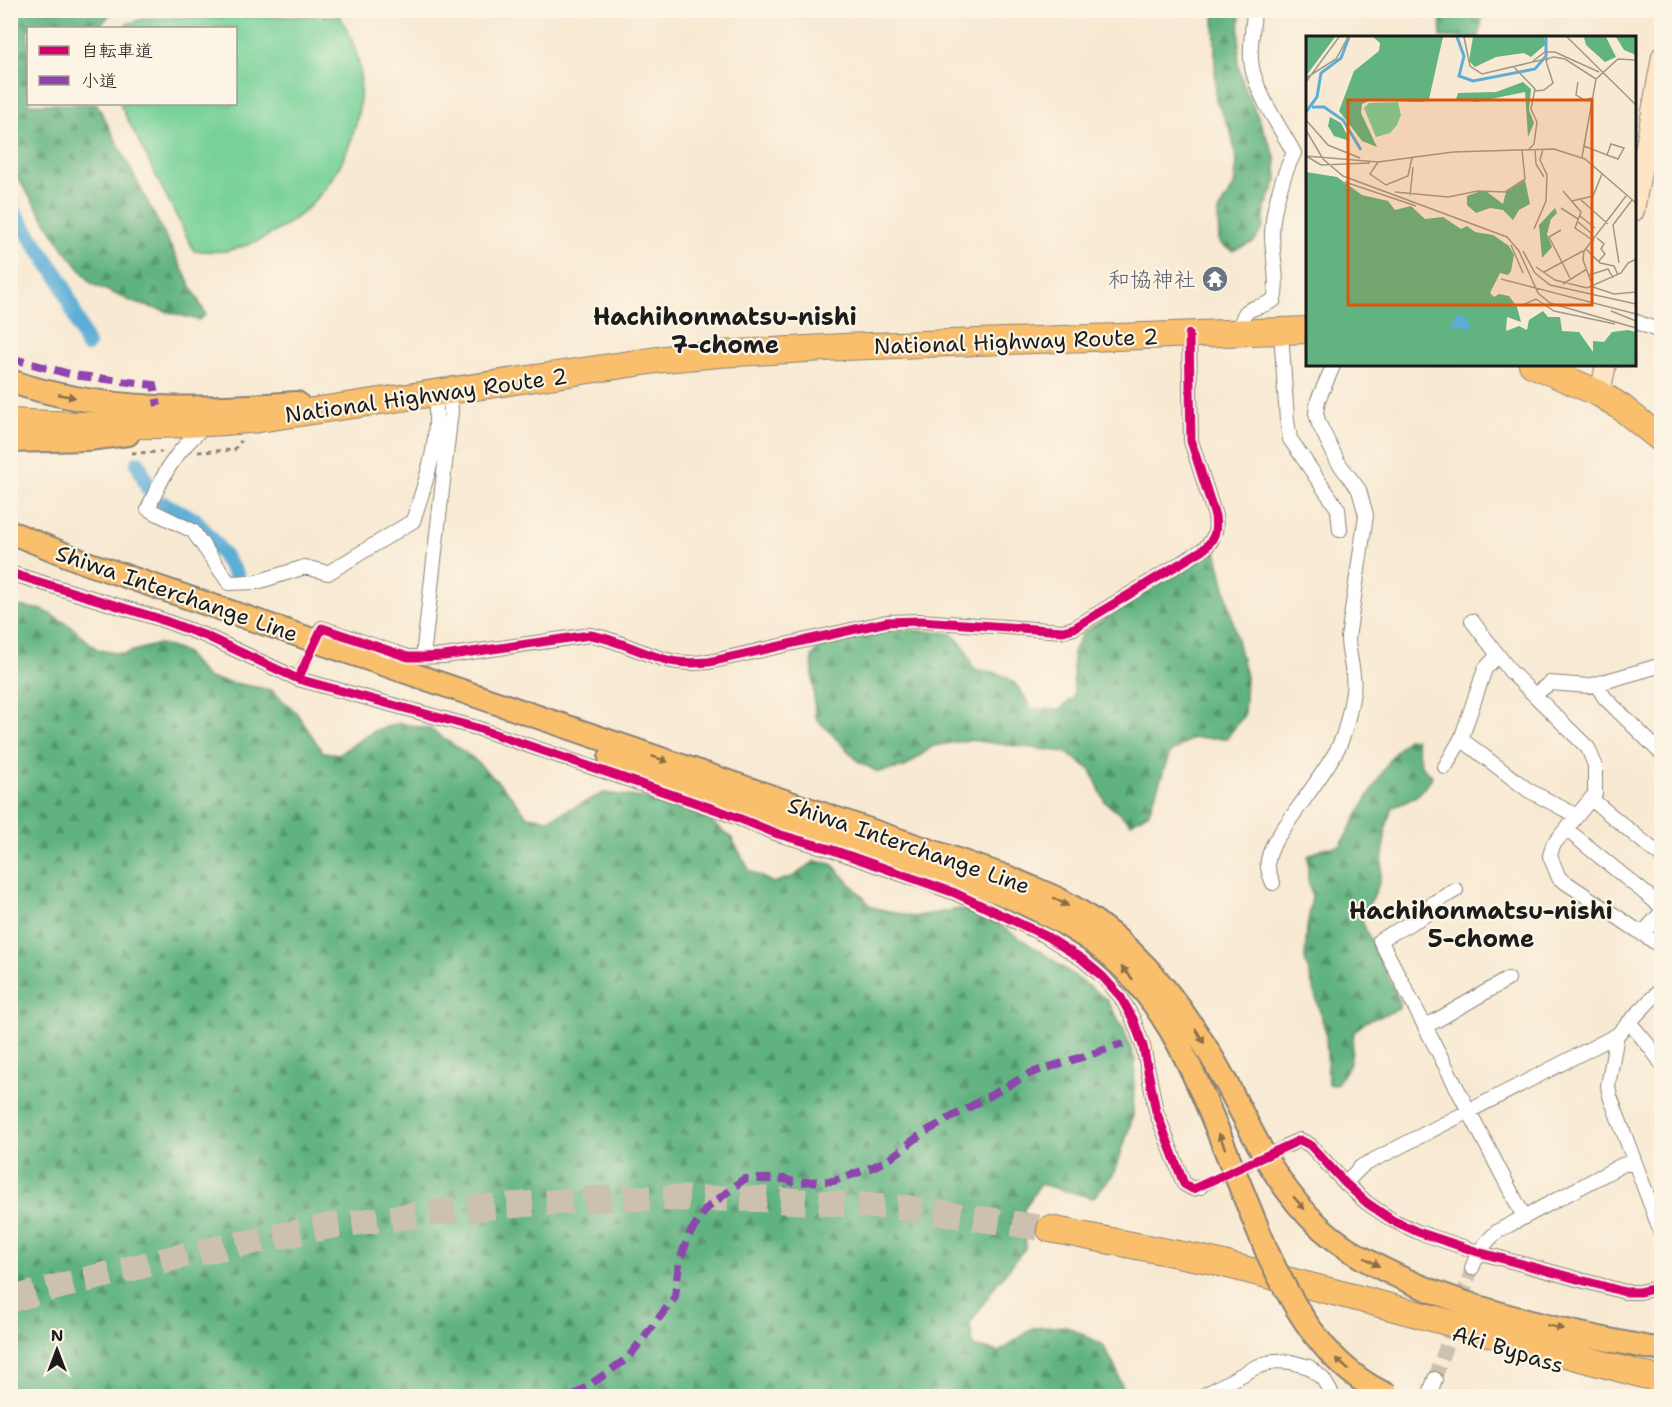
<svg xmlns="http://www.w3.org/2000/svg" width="1672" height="1407" font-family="'Shantell Sans','Klee One',sans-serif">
<defs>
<pattern id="forest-firs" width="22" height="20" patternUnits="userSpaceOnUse" patternTransform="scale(1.5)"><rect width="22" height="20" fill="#61b380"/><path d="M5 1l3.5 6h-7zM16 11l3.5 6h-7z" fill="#4f9168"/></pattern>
</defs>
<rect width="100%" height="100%" fill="#fcf5e5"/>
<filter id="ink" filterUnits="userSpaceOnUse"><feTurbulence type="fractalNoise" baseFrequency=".0167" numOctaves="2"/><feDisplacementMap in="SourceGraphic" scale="12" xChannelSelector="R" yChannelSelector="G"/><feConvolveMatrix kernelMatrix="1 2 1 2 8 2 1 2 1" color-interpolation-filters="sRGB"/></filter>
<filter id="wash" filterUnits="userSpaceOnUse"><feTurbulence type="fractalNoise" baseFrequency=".008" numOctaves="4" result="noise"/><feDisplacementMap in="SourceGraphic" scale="24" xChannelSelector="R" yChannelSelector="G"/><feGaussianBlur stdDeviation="1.35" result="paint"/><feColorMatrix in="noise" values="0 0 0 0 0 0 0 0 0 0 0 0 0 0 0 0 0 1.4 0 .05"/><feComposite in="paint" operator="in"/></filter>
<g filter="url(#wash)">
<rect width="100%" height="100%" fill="#f8e9d2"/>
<!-- forest -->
<path fill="url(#forest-firs)" stroke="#3e684e" stroke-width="1.5" d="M10 11H113L98 28H28V104H97L206 315 198 320 135 303 92 284 64 249 11 168Z
M381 11H514L505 15 413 16Z
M777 11H877L874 12 783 16Z
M1214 11H1240L1238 65 1243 83 1275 156 1277 180 1265 208 1263 228 1254 242 1232 251 1219 243 1218 211 1234 186 1237 163 1231 132 1216 100Z
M1440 11V10L1489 11 1482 19 1479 38 1441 37Z
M1216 550 1246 677 1244 715 1227 738H1193L1170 753 1149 812 1131 823 1105 802 1091 770 1065 752 969 740 933 746 905 767 878 772 859 762 815 717 812 656 824 644 891 629 951 633 965 648 973 669C1008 674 1014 677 1031 708L1059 710 1074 697 1073 653 1082 633Z
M10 605 43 610 69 625 98 650 123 654 159 644 185 652 207 678 271 690 295 711 323 752 339 754 374 731 400 723 430 729 473 758 508 792 527 816 549 819 604 793 652 799 696 811 731 837 750 871 773 883 794 876 815 861 832 864 872 907 913 917 960 909 994 922 1043 953 1106 999 1123 1027 1135 1060 1133 1116 1115 1172 1093 1198 1040 1184 1024 1209 1026 1247 994 1287 970 1324 973 1346 999 1352 1033 1328 1067 1326 1103 1345 1117 1371 1125 1396H11Z
M1407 739H1415L1421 765 1432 776C1426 792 1409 802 1393 807 1380 831 1387 862 1377 889 1373 901 1363 909 1362 922L1399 1000V1009L1365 1022 1354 1032 1350 1064 1336 1085 1328 1084 1326 1033 1305 959 1307 927 1312 897 1308 879V856L1323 848 1340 846 1389 760Z"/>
<!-- pitch -->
<path fill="#77d198" stroke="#4a765a" stroke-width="1.5" d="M340 16C349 34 358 52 360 72 365 137 331 201 273 233 259 241 242 248 226 251 216 252 204 251 194 251L120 104H236V28H124L128 24 146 18Z"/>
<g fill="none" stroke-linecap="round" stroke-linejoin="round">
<!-- canal -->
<path stroke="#5daed7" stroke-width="16" d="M10 207 61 281 87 345
M138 463 148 488
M164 504 195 520 216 545 237 576"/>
</g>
</g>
<g filter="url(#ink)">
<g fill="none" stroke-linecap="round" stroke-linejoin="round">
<!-- street-tunnel -->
<path stroke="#ccc0ae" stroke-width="14" stroke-dasharray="14 7" stroke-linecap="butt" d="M302 670 318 635
M1200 1187 1288 1145
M1435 1379 1472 1268"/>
<!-- highway-tunnel -->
<path stroke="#ccc0ae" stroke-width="26" stroke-dasharray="26 13" stroke-linecap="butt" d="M10 1300 41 1291 185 1255 330 1226 472 1208 612 1198 760 1199 907 1208 1050 1229"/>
<!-- street casing -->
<g stroke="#8a8277" stroke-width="16">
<path id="street" d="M1634 321 1662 332
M1281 331 1287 421 1290 439 1338 509 1340 530
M1241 333C1241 302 1253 313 1274 300 1279 279 1272 256 1272 234 1272 209 1283 175 1294 153 1281 129 1260 99 1253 72 1248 53 1253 30 1254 10
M206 425C175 452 164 472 148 509L193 531 229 583 257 582 305 567 328 573 413 521C428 474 440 444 435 393
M10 573 157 618 206 636 298 679 477 728 723 812 778 834 830 849 955 893 1046 936 1082 959 1103 977 1120 996 1133 1019 1143 1046 1156 1111 1184 1184 1193 1189 1200 1187
M1472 621 1511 672 1588 748 1595 765V794L1553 845 1550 856 1559 878 1662 947
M320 631 322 628 408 657 444 656 590 635C618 639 643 655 671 661 684 664 696 663 709 662L887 622 920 621 1063 631 1074 628 1204 549C1215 538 1217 532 1215 516L1191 441 1189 334
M423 657 451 411 449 391
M1596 684 1605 698 1662 754
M1534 695 1550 683 1589 686 1662 665
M1461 739 1528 790 1577 816
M1445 767 1461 739 1485 669 1498 655
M1591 799 1662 857
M1566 829 1662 907
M1273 883C1265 865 1266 860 1275 841 1295 811 1319 781 1337 750 1346 733 1350 711 1353 692 1356 674 1348 656 1348 638L1366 515 1359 490 1338 462 1319 424 1316 413 1318 400 1334 364
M1456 890 1433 903 1429 913 1380 940 1524 1217
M1642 934 1662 912
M1662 988 1617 1035 1608 1086 1610 1096 1662 1235
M1629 1022 1650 1047 1662 1064
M1425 1027 1508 979
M1288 1145 1300 1140 1310 1145 1345 1183 1367 1203 1392 1220 1418 1232 1478 1252 1625 1292H1639L1662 1287
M1345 1183 1362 1166 1617 1035
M1472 1268C1478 1252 1485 1242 1498 1231L1622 1165 1634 1162
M1203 1396 1256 1367 1275 1361 1291 1362 1309 1367 1323 1379 1333 1396
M1429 1396 1435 1379"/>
</g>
<!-- secondary casing -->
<g stroke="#8a8277" stroke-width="22">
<path id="secondary" d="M1634 211 1662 56
M1600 394 1606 364"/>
</g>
<!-- primary casing -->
<g stroke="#8a8277" stroke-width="26">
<path id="primary" d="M10 381C101 413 203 410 297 403
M10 441 89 439 128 434
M10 532 84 562 1010 878C1026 886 1044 892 1060 900 1137 940 1191 1015 1230 1090 1256 1140 1279 1191 1322 1229 1400 1298 1561 1332 1662 1350
M610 758 998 892C1029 905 1059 919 1087 938 1158 985 1193 1067 1223 1144 1238 1180 1253 1217 1268 1254"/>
</g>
<!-- highway casing -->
<g stroke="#8a8277" stroke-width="28">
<path id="highway" d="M1532 364 1600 394 1621 407 1662 440
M10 422C94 427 177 427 259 419L664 359 719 354 843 347 1308 330
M1050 1229 1208 1260 1357 1298 1662 1380"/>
</g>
<!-- path -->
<path stroke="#8a8277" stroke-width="3" stroke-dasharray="4.5 4.5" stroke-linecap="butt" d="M198 452 234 450 241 441
M132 453 162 452"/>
<!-- street -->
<use href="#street" stroke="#fff" stroke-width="14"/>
<!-- secondary -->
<use href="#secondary" stroke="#fde5c5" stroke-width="20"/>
<!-- primary -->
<use href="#primary" stroke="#f9bf6d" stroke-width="22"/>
<!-- highway -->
<use href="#highway" stroke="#f9bf6d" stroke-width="26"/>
<!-- primary-bridge casing -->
<g stroke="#8a8277" stroke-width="26" stroke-linecap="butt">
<path id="primary-bridge" d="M1268 1254C1295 1311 1329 1370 1390 1396"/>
</g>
<!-- primary-bridge -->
<use href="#primary-bridge" stroke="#f9bf6d" stroke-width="22"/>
<!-- quiet -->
<path stroke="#8e44ad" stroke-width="8" stroke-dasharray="15 8" stroke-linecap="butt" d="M10 358 73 375 154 385 158 406
M574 1396 628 1358 675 1297 679 1263 689 1235 706 1209 744 1179H785L793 1182 834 1181 868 1169 888 1160 923 1133 1031 1073 1123 1044"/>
<!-- cycleway casing -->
<g stroke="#fcf5e5" stroke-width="13">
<path id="cycleway" d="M10 573 157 618 206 636 298 679 477 728 723 812 778 834 830 849 955 893 1046 936 1082 959 1103 977 1120 996 1133 1019 1143 1046 1156 1111 1184 1184 1193 1189 1300 1140 1310 1145 1345 1183 1367 1203 1392 1220 1418 1232 1478 1252 1625 1292H1639L1662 1287
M298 679 322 628 408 657H423L444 656 590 635C618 639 643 655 671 661 684 664 696 663 709 662L887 622 920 621 1063 631 1074 628 1204 549C1215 538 1217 532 1215 516L1191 441 1189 334"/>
</g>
<!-- cycleway -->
<use href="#cycleway" stroke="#d6006c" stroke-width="9"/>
</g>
<!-- one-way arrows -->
<defs><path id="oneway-solid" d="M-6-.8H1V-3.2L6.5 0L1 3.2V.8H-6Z" transform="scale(1.5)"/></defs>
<g fill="#8a6e44">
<use href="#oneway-solid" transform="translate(67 396) rotate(11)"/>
<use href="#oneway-solid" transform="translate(660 759) rotate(19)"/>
<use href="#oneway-solid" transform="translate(1061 902) rotate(29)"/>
<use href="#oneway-solid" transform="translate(1127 973) rotate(-133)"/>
<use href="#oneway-solid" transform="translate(1200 1036) rotate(59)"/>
<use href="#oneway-solid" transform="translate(1222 1141) rotate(-112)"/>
<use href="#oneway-solid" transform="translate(1299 1203) rotate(49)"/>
<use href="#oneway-solid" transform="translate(1372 1262) rotate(30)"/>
<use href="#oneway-solid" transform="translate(1555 1327) rotate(14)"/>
<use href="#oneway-solid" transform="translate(1342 1364) rotate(-138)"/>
</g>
</g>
<!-- icons -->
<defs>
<g id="temple-disc" transform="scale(1.35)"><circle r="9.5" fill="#6b7280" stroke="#fcf5e5"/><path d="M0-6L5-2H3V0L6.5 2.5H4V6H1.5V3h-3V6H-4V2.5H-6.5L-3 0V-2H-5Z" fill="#fff"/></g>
</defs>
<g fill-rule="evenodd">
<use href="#temple-disc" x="1215" y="279"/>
</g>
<g text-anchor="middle" stroke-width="4.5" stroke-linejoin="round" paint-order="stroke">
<!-- worship labels -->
<g font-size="22" fill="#5b616d" stroke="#fcf5e5" text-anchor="end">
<text x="1196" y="287">和協神社</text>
</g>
<!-- street labels -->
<g font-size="22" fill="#1c1c1c" stroke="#fcf5e5">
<text transform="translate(1016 341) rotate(-2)" y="8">National Highway Route 2</text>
<text transform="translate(426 395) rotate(-8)" y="8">National Highway Route 2</text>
<text transform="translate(177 593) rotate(19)" y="8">Shiwa Interchange Line</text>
<text transform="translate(909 845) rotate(19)" y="8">Shiwa Interchange Line</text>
<text transform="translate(1508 1349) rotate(17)" y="8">Aki Bypass</text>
</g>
<!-- neighbourhood labels -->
<g font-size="24" font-weight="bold" fill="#1c1c1c" stroke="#fcf5e5">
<text x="725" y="325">Hachihonmatsu-nishi<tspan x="725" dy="28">7-chome</tspan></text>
<text x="1481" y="919">Hachihonmatsu-nishi<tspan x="1481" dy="28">5-chome</tspan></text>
</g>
</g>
<!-- overview -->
<g transform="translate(1306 36)">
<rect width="330" height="330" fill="#f8e9d2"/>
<path d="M0 1H29L0 40ZM67 1H137L123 63 116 66 65 64 56 68 55 77 71 111 56 105 33 75 48 35 73 15 74 7ZM167 1H238L240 8 225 21 218 17 190 21 169 31 163 25ZM278 1H300L310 21 299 26 280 9ZM310 1H330V19L318 14ZM217 46 225 53 223 74 228 87 222 101 219 56 170 66 150 63 152 57 190 56ZM24 81 35 87 44 105 28 100 22 90ZM0 136 31 141 56 159 82 165 89 174 105 170 119 183 137 181 155 193 161 190 169 196 187 199 203 210 208 219 205 235 202 239 194 237 184 257 188 261 193 258 203 260 211 271 215 286 201 281 200 295 213 290 221 294 223 284 237 275 242 281H254L256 295 273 296 287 316V305L298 306 306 296 322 294 330 296V329H0ZM219 144 224 168 213 174 207 184 197 174 184 172 170 177 161 169V160L172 156H181L197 168 200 156ZM249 172 251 177 245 183 241 198 246 211 236 222 233 189Z" fill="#61b380"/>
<path d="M92 66 95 79 91 89 84 97 70 101 58 72 63 67Z" fill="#77d198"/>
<path d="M151 279 161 282 164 293 144 292Z" fill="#5daed7"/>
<path fill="none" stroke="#5daed7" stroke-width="3" d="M151 1 158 20 153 40 167 45 229 33 240 20V1M6 71H18L37 84 55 114M0 76 11 61 15 37 35 22 43 1"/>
<path fill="none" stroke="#a09789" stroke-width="1.5" d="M158 1 164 30 176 38 248 21 259 23 290 43 312 23 330 24M261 1 330 69M227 25 239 16H249L293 36M208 31 229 53 225 73 231 86 228 108 223 113M0 42 30 23 42 1M0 46 33 1M272 46 270 59 278 64 286 62M229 55 238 54 247 47 240 25 243 22M0 84 22 109 54 122M0 94 17 123 37 140 201 201 213 215 232 257 244 267 330 292M278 110 301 119 312 123 318 112 305 108 301 119M229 113 230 128 238 141M0 120 15 129 64 127M0 120 72 126 147 116 248 113 279 123 330 167M276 121 290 43M72 126 64 138 80 149 102 140 106 122M39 146 110 170M257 155 275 176 269 192 288 205M89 156 142 161 172 155 199 156 219 143 216 114M104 160 107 131M275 164 302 188M266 165 287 160 296 138M255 172 272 183M274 180 289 192M271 185 285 197M228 193 240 165 241 139 234 124 237 113M255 194 243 201 264 242M291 202 298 208 295 213 299 218 292 226M205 209 217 237M280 213 294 227 308 230 312 239M217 215 229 237 244 249 330 268M313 227 307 189 326 164M230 231 249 244 281 252 315 237 322 227 330 223M238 236 277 215M283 239 302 233 307 242M195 243 330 278M257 248 281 233M287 251 277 224 278 215 320 160M287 251 308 258 330 256M214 270 230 263 248 275 309 288M305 275 330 285"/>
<path fill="#de560d" fill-opacity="0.15" stroke="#de560d" stroke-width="3" d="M42 64H286V269H42Z"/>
<rect width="330" height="330" fill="none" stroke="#1c1c1c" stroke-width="3"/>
</g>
<!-- margin -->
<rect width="1672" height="1407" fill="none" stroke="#fcf5e5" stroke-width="36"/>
<!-- legend -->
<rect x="27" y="27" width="210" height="78" fill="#fcf5e5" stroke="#a29e95" stroke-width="1.5"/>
<rect x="39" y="46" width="30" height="9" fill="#d6006c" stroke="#a29e95" stroke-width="1.5"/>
<text x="81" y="57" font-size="18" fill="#1c1c1c">自転車道</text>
<rect x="39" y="76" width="30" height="9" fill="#8e44ad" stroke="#a29e95" stroke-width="1.5"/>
<text x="81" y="87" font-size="18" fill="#1c1c1c">小道</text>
<!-- north arrow -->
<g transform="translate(57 1350)" stroke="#fcf5e5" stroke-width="4.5" paint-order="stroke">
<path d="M0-4.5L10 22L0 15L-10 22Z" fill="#1c1c1c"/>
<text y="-9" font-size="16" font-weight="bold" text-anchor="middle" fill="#1c1c1c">N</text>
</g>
</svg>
